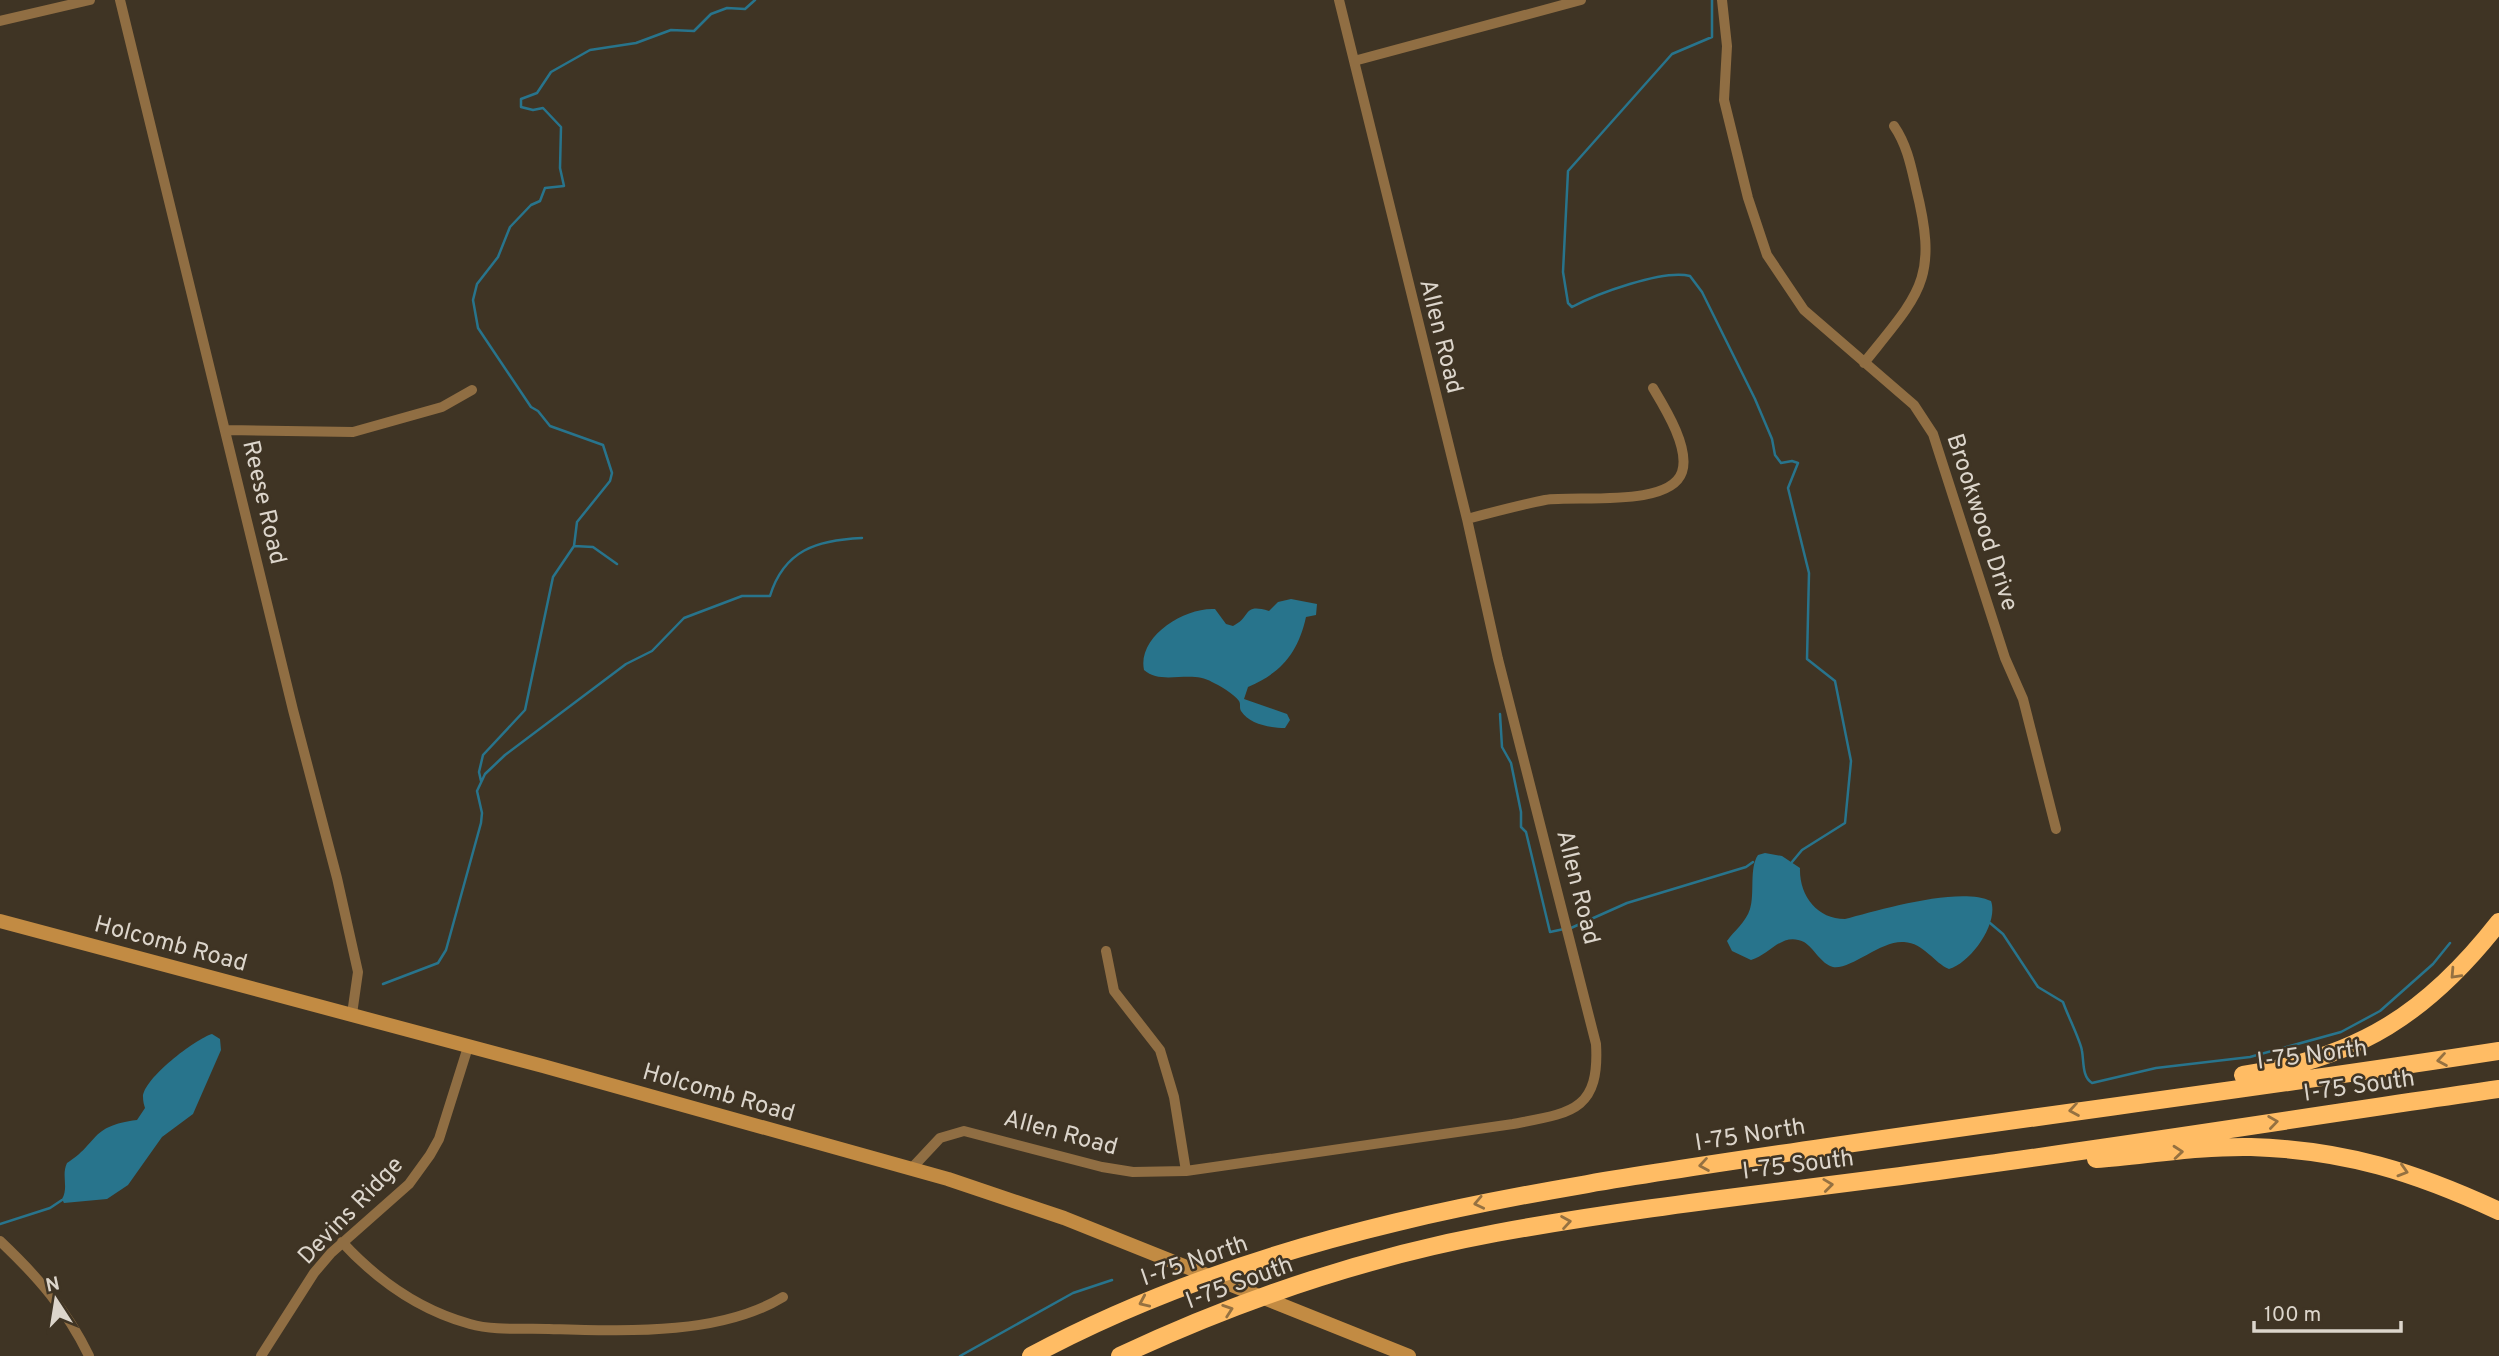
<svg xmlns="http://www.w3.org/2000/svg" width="2499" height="1356" font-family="Overpass,sans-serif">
<rect width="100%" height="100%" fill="#3f3424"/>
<!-- water -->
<path fill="#28748c" d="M1291 599 1317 604 1316 615 1306 617C1298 653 1281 673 1248 687L1244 699 1287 714 1290 720 1285 728C1270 728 1249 724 1241 711 1239 708 1241 704 1239 701 1234 694 1219 685 1212 682 1191 669 1162 686 1144 670 1137 637 1184 607 1215 609L1226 624 1233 626C1252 617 1242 603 1269 611L1278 602Z
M1765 853 1782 856 1800 868C1799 895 1817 919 1845 919 1879 910 1959 886 1991 901 1999 923 1971 963 1949 969 1934 963 1924 943 1904 942 1881 940 1851 970 1833 967 1821 964 1814 948 1804 942 1782 931 1770 955 1751 960L1732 951 1727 941C1734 931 1746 922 1750 909 1755 894 1749 868 1758 855Z
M212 1034 220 1039 221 1050 193 1114 162 1137 128 1185 107 1199 64 1203 62 1199C69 1187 61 1176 67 1163 99 1143 89 1126 137 1120L145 1108C144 1105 143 1101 143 1097 143 1079 195 1039 212 1034Z"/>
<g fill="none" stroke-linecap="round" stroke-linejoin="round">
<!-- stream -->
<path stroke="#28748c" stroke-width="2.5" d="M1712 0V37L1672 54 1568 171 1563 272 1568 303 1572 307C1596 294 1663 269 1690 276L1702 292 1755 399 1772 439 1775 455 1781 463 1792 461 1798 463 1788 488 1809 573 1807 659 1835 681 1851 761 1845 823 1802 850 1792 862
M574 546 593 547 617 564
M1500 714 1502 747 1511 763 1521 812V827L1526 832 1550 932 1564 929
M481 781 479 772 483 755 525 710 553 577 574 546 577 522 610 481 612 473 603 445 550 426 538 411 531 407 478 328 473 300 477 284 498 257 510 227 531 205 540 201 545 188 564 186 560 168 561 127 543 108 533 110 521 107V99L537 93 551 72 590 50 636 43 671 30 694 31 711 14 727 8 745 9 755 0
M1990 923 2003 934 2038 987 2063 1002C2067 1014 2081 1042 2082 1051 2084 1062 2082 1077 2092 1083L2156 1068 2250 1057 2341 1032 2380 1011 2433 964 2450 943
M1571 928 1627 903 1746 867 1753 862
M383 984 438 963 446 950 481 823 482 813 477 791 485 774 505 755 626 664 652 651 684 618 742 596H770C784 550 817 540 862 538
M0 1224 50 1208 62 1200
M960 1356 1073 1293 1112 1280"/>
<!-- street -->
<path stroke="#906e43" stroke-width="10" d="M120 0 293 710 337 878 358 972 352 1014
M1722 0 1727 46 1724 100 1748 198 1767 255 1804 310 1914 405 1933 434 2005 658 2023 699 2056 829
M0 21 90 0
M1354 61 1581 0
M1864 363C1920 293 1939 280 1916 188 1911 166 1907 145 1894 126
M227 430 353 432 442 407 472 390
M1467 519C1493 512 1519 505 1545 500 1576 495 1670 508 1682 472 1690 448 1665 408 1653 388
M1106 951 1114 991 1160 1050 1174 1097 1186 1171
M911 1169 940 1138 964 1131 1102 1167 1133 1172 1186 1171 1513 1124C1570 1113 1600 1112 1596 1044L1498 659 1467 519 1339 0
M0 1241C37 1276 67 1310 89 1356
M342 1242C377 1280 419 1310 470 1324 494 1331 524 1328 549 1329 622 1331 719 1336 783 1297
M261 1356 314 1273 331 1253 409 1184 430 1155 439 1139 468 1047"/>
<!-- secondary -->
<path stroke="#c28b43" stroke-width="14" d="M0 921 543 1066 948 1179 1064 1218 1409 1356"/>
<!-- highway -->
<path stroke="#ffbc64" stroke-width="18" d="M2243 1075C2358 1058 2428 1013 2499 922
M2096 1159C2147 1155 2200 1146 2251 1147 2345 1150 2415 1172 2499 1211
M1031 1356C1263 1231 1523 1192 1780 1154 2019 1118 2260 1088 2499 1051
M1120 1356C1239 1300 1367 1257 1496 1233 1643 1206 1791 1191 1938 1171 2125 1146 2312 1116 2499 1089"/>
</g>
<!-- one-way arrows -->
<defs><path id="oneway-chevron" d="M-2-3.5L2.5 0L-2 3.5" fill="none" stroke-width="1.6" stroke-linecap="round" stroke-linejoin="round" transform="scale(1.75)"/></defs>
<g stroke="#957141">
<use href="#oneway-chevron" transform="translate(2455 974) rotate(133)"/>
<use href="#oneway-chevron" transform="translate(2442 1060) rotate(171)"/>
<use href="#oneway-chevron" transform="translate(2074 1110) rotate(171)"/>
<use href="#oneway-chevron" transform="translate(2273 1122) rotate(-8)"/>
<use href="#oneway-chevron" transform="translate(2178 1152) rotate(-5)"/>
<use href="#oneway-chevron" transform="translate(1704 1165) rotate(171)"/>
<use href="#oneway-chevron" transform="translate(2403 1171) rotate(17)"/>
<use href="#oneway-chevron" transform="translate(1828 1185) rotate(-7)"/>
<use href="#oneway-chevron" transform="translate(1479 1203) rotate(168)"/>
<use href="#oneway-chevron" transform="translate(1566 1222) rotate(-9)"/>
<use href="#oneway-chevron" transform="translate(1144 1302) rotate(156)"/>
<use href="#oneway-chevron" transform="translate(1228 1310) rotate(-19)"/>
</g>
<g text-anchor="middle" stroke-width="5" stroke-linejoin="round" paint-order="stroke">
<!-- street labels -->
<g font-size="24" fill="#dcd5cb" stroke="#3f3424">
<text transform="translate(1442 336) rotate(76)" y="8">Allen Road</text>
<text transform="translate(265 502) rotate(77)" y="8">Reese Road</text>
<text transform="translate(1983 522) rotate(72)" y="8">Brookwood Drive</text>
<text transform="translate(1579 887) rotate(76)" y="8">Allen Road</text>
<text transform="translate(171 943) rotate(15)" y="8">Holcomb Road</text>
<text transform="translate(2312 1054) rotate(-7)" y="8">I-75 North</text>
<text transform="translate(2359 1085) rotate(-8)" y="8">I-75 South</text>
<text transform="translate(719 1092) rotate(16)" y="8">Holcomb Road</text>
<text transform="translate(1061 1132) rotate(15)" y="8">Allen Road</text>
<text transform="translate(1750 1134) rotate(-9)" y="8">I-75 North</text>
<text transform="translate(1798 1164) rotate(-7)" y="8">I-75 South</text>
<text transform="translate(350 1210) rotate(-46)" y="8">Devins Ridge</text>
<text transform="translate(1194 1260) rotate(-19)" y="8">I-75 North</text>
<text transform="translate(1239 1282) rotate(-20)" y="8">I-75 South</text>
</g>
</g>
<!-- north arrow -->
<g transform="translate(56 1300) rotate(348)" stroke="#3f3424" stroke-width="5" paint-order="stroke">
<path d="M0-5L12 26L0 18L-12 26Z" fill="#dcd5cb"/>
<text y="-10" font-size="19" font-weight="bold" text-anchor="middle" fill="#dcd5cb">N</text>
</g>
<!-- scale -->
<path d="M2254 1321v10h147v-10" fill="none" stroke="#dcd5cb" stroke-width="3.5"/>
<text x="2264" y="1321" font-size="21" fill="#dcd5cb" stroke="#3f3424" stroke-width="5" paint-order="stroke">100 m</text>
</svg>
